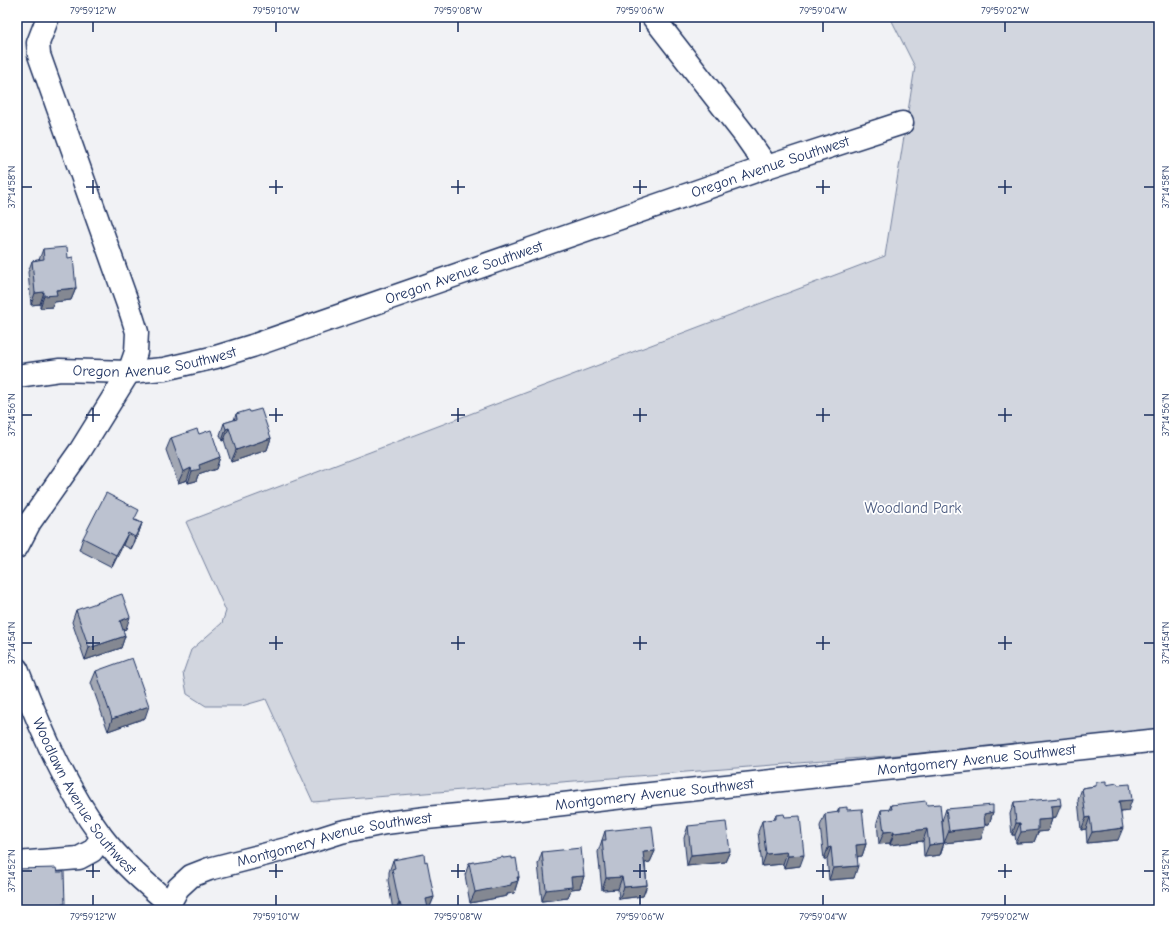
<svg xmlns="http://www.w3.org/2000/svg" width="1176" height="927" font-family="'Comic Neue',sans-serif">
<rect width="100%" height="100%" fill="#f1f2f5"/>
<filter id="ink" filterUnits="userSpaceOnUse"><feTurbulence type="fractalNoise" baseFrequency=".025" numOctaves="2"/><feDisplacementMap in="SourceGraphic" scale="8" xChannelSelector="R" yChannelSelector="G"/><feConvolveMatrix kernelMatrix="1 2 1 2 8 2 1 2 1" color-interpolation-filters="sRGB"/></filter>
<g filter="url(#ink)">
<!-- green -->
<path fill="#d2d6df" stroke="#76829e" d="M890 17H1159V734L313 802 266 699 242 706H206L187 694 183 673 191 650 222 623 226 611 186 522 885 256 915 67Z"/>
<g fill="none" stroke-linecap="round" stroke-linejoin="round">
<!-- street casing -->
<g stroke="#1b2f5e" stroke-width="25">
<g id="street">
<path d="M653 17 744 134 767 167"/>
<path id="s1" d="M17 376 60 370 129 372 164 369 216 357 252 346 767 167 902 123"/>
<path d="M17 547 30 522 80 451 129 372 136 352 137 332 131 313 39 55 38 43 48 17"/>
<path id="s2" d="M17 669C40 727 64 786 102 837 121 862 145 883 169 903"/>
<path d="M17 863 79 858 92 851 102 838"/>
<path id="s3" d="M166 910 178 888 191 876 209 869 294 847 341 832 385 823 426 818 520 809 641 795 1159 740"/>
</g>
</g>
<!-- street -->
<use href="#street" stroke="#fff" stroke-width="22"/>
</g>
<!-- wall -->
<path fill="#a2a7b3" stroke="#1b2f5e" d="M43 249 68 258 76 288 71 300 54 302 53 307 40 308V304L31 305 28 272 32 261 39 260Z
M250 412 271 438 267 450 231 462 224 440 222 441 220 435 224 423 234 420 236 414Z
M199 434 220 457 216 469 198 475 196 481 188 483 187 480 178 483 166 450 171 438Z
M136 520 142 523 138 535 131 549 123 545 112 567 79 550 83 538Z
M76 610 126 629 123 630 125 636 121 648 85 660 72 622Z
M96 671 145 718 108 731 91 683Z
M1096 782 1106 785 1128 811 1121 812 1118 840 1087 843 1086 829 1081 830 1078 800 1082 788 1095 786Z
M1159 790V813L1157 794Z
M1014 802 1056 817 1052 818V819L1048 831 1038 832 1034 842 1016 843 1015 835H1012L1010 814Z
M891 805H927L944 843 940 855 924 857 923 841 890 845V843L879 844 877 822 881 810H889Z
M839 808 847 810 866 844 862 856H858L854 878 829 880 827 859H824L820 826 825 814 837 813Z
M946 809 993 812 989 824 985 825 981 839 944 843 942 821Z
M776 815 785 817 800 866 784 868 783 864 762 866 758 832 762 821 774 819Z
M688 826 730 851 725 862 687 866 684 838Z
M605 831 655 851 650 862 645 863 647 885 643 896 619 899 618 889 602 890 598 852Z
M542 852 584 876 580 888 571 889 568 898 542 901 538 864Z
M503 858 519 877 514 893 507 894V896L470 903 465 875 469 863Z
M393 860 434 897 429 909 427 910H393L388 880 389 876V872Z
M17 869 62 910H17Z"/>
<!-- shaded-wall -->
<path fill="#848892" stroke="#1b2f5e" d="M76 288 71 300 54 302 53 307 40 308 44 296 56 290Z
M44 292 40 304 31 305 35 293Z
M229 428 224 440 222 441 226 429Z
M271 438 267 450 231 462 236 450Z
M220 457 216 469 198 475 196 481 188 483 192 471 199 465Z
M191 468 187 480 178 483 183 472Z
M142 523 138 535 131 549 135 537Z
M128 533 123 545 112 567 116 555Z
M130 617 126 629 116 632 120 621Z
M125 636 121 648 85 660 89 648Z
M149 706 145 718 108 731 112 719Z
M1132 800 1128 811 1115 813 1119 801Z
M1061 805 1056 817 1046 818 1051 806Z
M993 812 989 824 980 825 984 814Z
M1090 817 1086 829 1081 830 1086 818Z
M1052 819 1048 831 1038 832 1034 842 1016 843 1021 832 1038 820Z
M1016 823H1020L1015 835H1012Z
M985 827 981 839 944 843 949 831Z
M1123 828 1118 840 1087 843 1092 832Z
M927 829 923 841 890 845 894 833Z
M894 831 890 843 879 844 884 832Z
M944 843 940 855 924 857 929 845Z
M866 844 862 856 852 857 856 845Z
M831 847 827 859H824L828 848Z
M655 851 650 862 639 864 643 852Z
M730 851 725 862 687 866 691 855Z
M787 852 783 864 762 866 766 854Z
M804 855 800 866 784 868 788 856Z
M858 866 854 878 829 880 833 868Z
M584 876 580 888 571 889 568 898 542 901 546 890 571 877Z
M517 877H519L514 893 507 894V896L470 903 475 892 511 883Z
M622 877 618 889 602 890 606 878Z
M647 885 643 896 619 899 624 887Z
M434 897 429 909 427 910H416L426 899Z
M399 903H400L398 910H396Z
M17 904H19L17 909Z
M57 904H65L62 910H19V908Z"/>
<!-- building -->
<path fill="#bcc2d0" stroke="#1b2f5e" d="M67 247 68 258 73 257 76 288 56 290 57 295 44 296V292L35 293 32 261 44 259 43 249Z
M261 409 271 438 236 450 229 428 226 429 224 423 237 419 236 414 249 410 250 412Z
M197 429 199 434 211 430 220 457 199 465 200 469 192 471 191 468 183 472 171 438Z
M106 493 139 510 134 520 142 523 135 537 128 533 116 555 83 538Z
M122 594 130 617 120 621 125 636 89 648 76 610Z
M132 658 149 706 112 719 96 671Z
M1106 781V785L1117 783 1118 785 1130 784 1132 800 1119 801 1123 828 1092 832 1090 817 1086 818 1082 788 1096 786V782Z
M1060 798 1061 805 1051 806 1052 819 1038 820V830L1021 832 1020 823H1016L1014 802Z
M926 801 927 805 940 804 944 843 929 845 927 829 894 833V831L884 832 881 810 892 809 891 805Z
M993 805V812L984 814 985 827 949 831 946 809Z
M847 807V810L862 809 866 844 856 845 858 866 833 868 831 847 828 848 825 814 839 812V808Z
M784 814 785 817 800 816 804 855 788 856 787 852 766 854 762 821 776 819V815Z
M726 822 730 851 691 855 688 826Z
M652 826 655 851 643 852 647 885 624 887 622 877 606 878 602 840H606L605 831Z
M581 848 584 876 571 877 572 887 546 890 542 852Z
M424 854 425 862 427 861 434 897 426 899 428 908 416 910H402L400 903H399L392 869 395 868 393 860Z
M503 857V858L512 857V859L516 858 519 877H517L518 881 511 883V885L475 892 469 863Z
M56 868 57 872H64L65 904H57V906L19 908V904H17V869Z"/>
</g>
<!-- ticks -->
<path fill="none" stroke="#1b2f5e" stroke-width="1.5" d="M93 22V32M276 22V32M458 22V32M640 22V32M823 22V32M1005 22V32M93 180V194M276 180V194M458 180V194M640 180V194M823 180V194M1005 180V194M22 187H32M86 187H100M269 187H283M451 187H465M633 187H647M816 187H830M998 187H1012M1144 187H1154M93 408V422M276 408V422M458 408V422M640 408V422M823 408V422M1005 408V422M22 415H32M86 415H100M269 415H283M451 415H465M633 415H647M816 415H830M998 415H1012M1144 415H1154M93 636V650M276 636V650M458 636V650M640 636V650M823 636V650M1005 636V650M22 643H32M86 643H100M269 643H283M451 643H465M633 643H647M816 643H830M998 643H1012M1144 643H1154M93 864V878M276 864V878M458 864V878M640 864V878M823 864V878M1005 864V878M22 871H32M86 871H100M269 871H283M451 871H465M633 871H647M816 871H830M998 871H1012M1144 871H1154M93 895V905M276 895V905M458 895V905M640 895V905M823 895V905M1005 895V905"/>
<g text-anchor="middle" stroke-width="3.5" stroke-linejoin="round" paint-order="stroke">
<!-- street labels -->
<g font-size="15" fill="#1b2f5e" stroke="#fff">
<text dy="5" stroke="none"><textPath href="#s1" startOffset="787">Oregon Avenue Southwest</textPath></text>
<text dy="5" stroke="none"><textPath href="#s1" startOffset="463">Oregon Avenue Southwest</textPath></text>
<text dy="5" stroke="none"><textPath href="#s1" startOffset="139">Oregon Avenue Southwest</textPath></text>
<text dy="5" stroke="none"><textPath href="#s3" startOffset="839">Montgomery Avenue Southwest</textPath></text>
<text dy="5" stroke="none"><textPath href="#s3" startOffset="515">Montgomery Avenue Southwest</textPath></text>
<text dy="5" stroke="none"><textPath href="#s2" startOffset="145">Woodlawn Avenue Southwest</textPath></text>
<text dy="5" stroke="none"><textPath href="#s3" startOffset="191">Montgomery Avenue Southwest</textPath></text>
</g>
<!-- park labels -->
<g font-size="15" fill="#49597e" stroke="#fff">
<text x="913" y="513">Woodland Park</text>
</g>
</g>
<!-- margin -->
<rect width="1176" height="927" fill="none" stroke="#fff" stroke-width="44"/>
<rect x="22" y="22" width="1132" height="883" fill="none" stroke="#1b2f5e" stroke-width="1.5"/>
<g font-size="10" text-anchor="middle" fill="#1b2f5e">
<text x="93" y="14">79°59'12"W</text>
<text x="276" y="14">79°59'10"W</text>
<text x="458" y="14">79°59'08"W</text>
<text x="640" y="14">79°59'06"W</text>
<text x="823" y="14">79°59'04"W</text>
<text x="1005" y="14">79°59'02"W</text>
<text transform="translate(11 187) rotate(-90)" y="4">37°14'58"N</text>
<text transform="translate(1165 187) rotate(-90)" y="4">37°14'58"N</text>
<text transform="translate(11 415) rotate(-90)" y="4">37°14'56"N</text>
<text transform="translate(1165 415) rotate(-90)" y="4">37°14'56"N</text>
<text transform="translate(11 643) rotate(-90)" y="4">37°14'54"N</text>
<text transform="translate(1165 643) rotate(-90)" y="4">37°14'54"N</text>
<text transform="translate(11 871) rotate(-90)" y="4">37°14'52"N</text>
<text transform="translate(1165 871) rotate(-90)" y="4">37°14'52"N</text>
<text x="93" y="920">79°59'12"W</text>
<text x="276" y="920">79°59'10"W</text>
<text x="458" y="920">79°59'08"W</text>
<text x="640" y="920">79°59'06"W</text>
<text x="823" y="920">79°59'04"W</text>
<text x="1005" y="920">79°59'02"W</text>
</g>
</svg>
